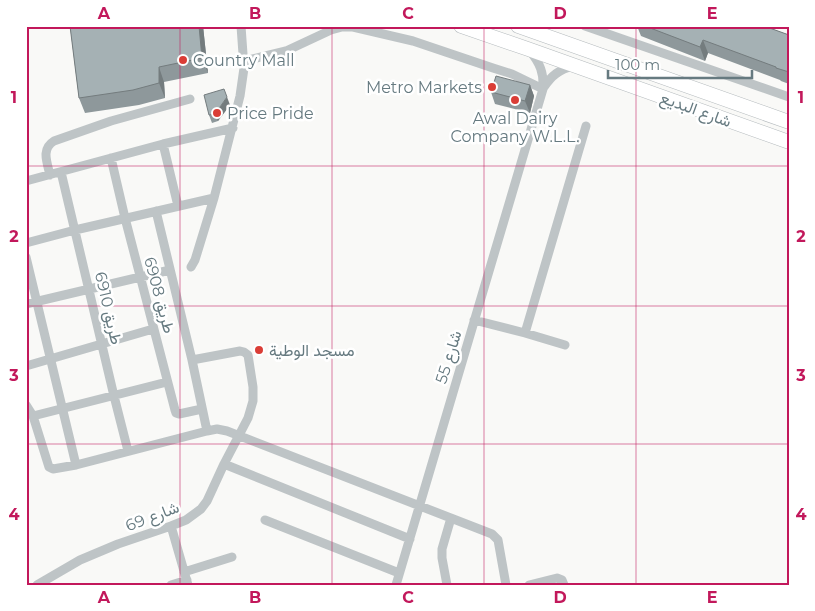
<svg xmlns="http://www.w3.org/2000/svg" width="815" height="611" font-family="Montserrat,Vazirmatn,sans-serif">
<rect width="100%" height="100%" fill="#f9f9f7"/>
<g fill="none" stroke-linecap="round" stroke-linejoin="round">
<!-- primary casing -->
<g stroke="#b4babd" stroke-width="15">
<path id="primary" d="M461 26 528 49 789 142
M518 26 789 122"/>
</g>
<!-- minor -->
<path stroke="#bec4c6" stroke-width="9" d="M585 26 789 97
M244 61 286 51 331 30 342 27H353L413 41 493 68 512 74 543 89
M544 87C552 75 559 70 573 66
M163 144 178 206
M111 158 125 218 175 410 176 413 179 414 202 409
M61 172 114 396 128 451
M50 175C47 162 41 149 54 141L111 121 190 99
M26 181 163 144 233 128
M156 211 192 360 207 431
M26 243 75 230 214 198
M26 257 76 465
M191 267 195 260 214 198 240 96 244 68 241 26
M26 304 170 270
M474 320 525 333 565 345
M525 333 586 126
M26 366 153 329
M26 405 33 416 48 464 49 467 53 469 76 465 207 431 217 429 227 431 492 534 498 540 506 585
M33 416 167 382
M224 464 410 539
M265 520 399 573
M171 526 188 585
M184 572 232 557
M37 585 80 560 118 544 171 526 186 520 201 509 207 501 224 464 248 418 253 401V387L248 355 244 352 240 351 192 360
M171 585 187 580
M396 585 543 89C544 73 540 63 530 51
M447 585 442 558V549L451 518
M529 585 557 578 562 580 564 585"/>
<!-- primary -->
<use href="#primary" stroke="#fff" stroke-width="14"/>
</g>
<!-- wall -->
<path fill="#8e989b" d="M70 26H203L208 73 164 82 165 98 139 105 85 113 79 98Z
M637 26H764L789 35V84L781 81 780 80 708 53 705 61 641 36Z
M530 85 534 96 530 113 495 104 491 92Z
M230 105 218 121 212 123 209 115Z"/>
<!-- shaded-wall -->
<path fill="#747c7e" d="M199 26H203L208 73 202 58Z
M703 40 708 53 705 61 700 47Z
M159 67 164 82 165 98 159 83Z
M530 85 534 96 530 113 525 101Z
M227 97 230 105 218 121 215 114Z"/>
<!-- building -->
<path fill="#a5b1b4" stroke="#747c7e" d="M70 26H199L202 58 159 67V83L133 90 79 98Z
M645 26H764L789 35V72L776 68V67L703 40 700 47Z
M496 76 530 85 525 101 491 92Z
M224 89 227 97 215 114 209 115 204 95Z"/>
<!-- grid -->
<path fill="none" stroke="#c2185b" stroke-width="1" stroke-opacity="0.55" d="M180 26V585M332 26V585M484 26V585M636 26V585M26 166H789M26 306H789M26 444H789"/>
<!-- markers -->
<g fill="#da3d36" stroke="#fff" stroke-width="2">
<circle cx="183" cy="60" r="5"/>
<circle cx="492" cy="87" r="5"/>
<circle cx="515" cy="100" r="5"/>
<circle cx="217" cy="113" r="5"/>
<circle cx="259" cy="350" r="5"/>
</g>
<g text-anchor="middle" stroke-width="5" stroke-linejoin="round" paint-order="stroke">
<!-- poi labels -->
<g font-size="16" fill="#667a80" stroke="#fff" text-anchor="start">
<text x="193" y="66">Country Mall</text>
<text x="482" y="93" text-anchor="end">Metro Markets</text>
<text x="227" y="119">Price Pride</text>
<text x="515" y="124" text-anchor="middle">Awal Dairy<tspan x="515" dy="18">Company W.L.L.</tspan></text>
<text x="269" y="356">مسجد الوطية</text>
</g>
<!-- street labels -->
<g font-size="16" fill="#667a80" stroke="#fff">
<text transform="translate(696 109) rotate(20)" y="6">شارع البديع</text>
<text transform="translate(160 295) rotate(75)" y="6">طريق 6908</text>
<text transform="translate(109 308) rotate(77)" y="6">طريق 6910</text>
<text transform="translate(448 357) rotate(-73)" y="6">شارع 55</text>
<text transform="translate(152 516) rotate(-21)" y="6">شارع 69</text>
</g>
</g>
<!-- border -->
<rect width="815" height="611" fill="none" stroke="#ffffff" stroke-width="55"/>
<!-- scale -->
<path d="M608 70v8h144v-8" fill="none" stroke="#667a80" stroke-width="2.5"/>
<text x="615" y="70" font-size="15" fill="#667a80" stroke="#ffffff" stroke-width="4" paint-order="stroke">100 m</text>
<rect x="28" y="28" width="760" height="556" fill="none" stroke="#c2185b" stroke-width="2"/>
<g font-size="16" text-anchor="middle" font-weight="bold" fill="#c2185b">
<text x="104" y="19">A</text>
<text x="255" y="19">B</text>
<text x="408" y="19">C</text>
<text x="560" y="19">D</text>
<text x="712" y="19">E</text>
<text x="14" y="103">1</text>
<text x="801" y="103">1</text>
<text x="14" y="242">2</text>
<text x="801" y="242">2</text>
<text x="14" y="381">3</text>
<text x="801" y="381">3</text>
<text x="14" y="520">4</text>
<text x="801" y="520">4</text>
<text x="104" y="603">A</text>
<text x="255" y="603">B</text>
<text x="408" y="603">C</text>
<text x="560" y="603">D</text>
<text x="712" y="603">E</text>
</g>
</svg>
